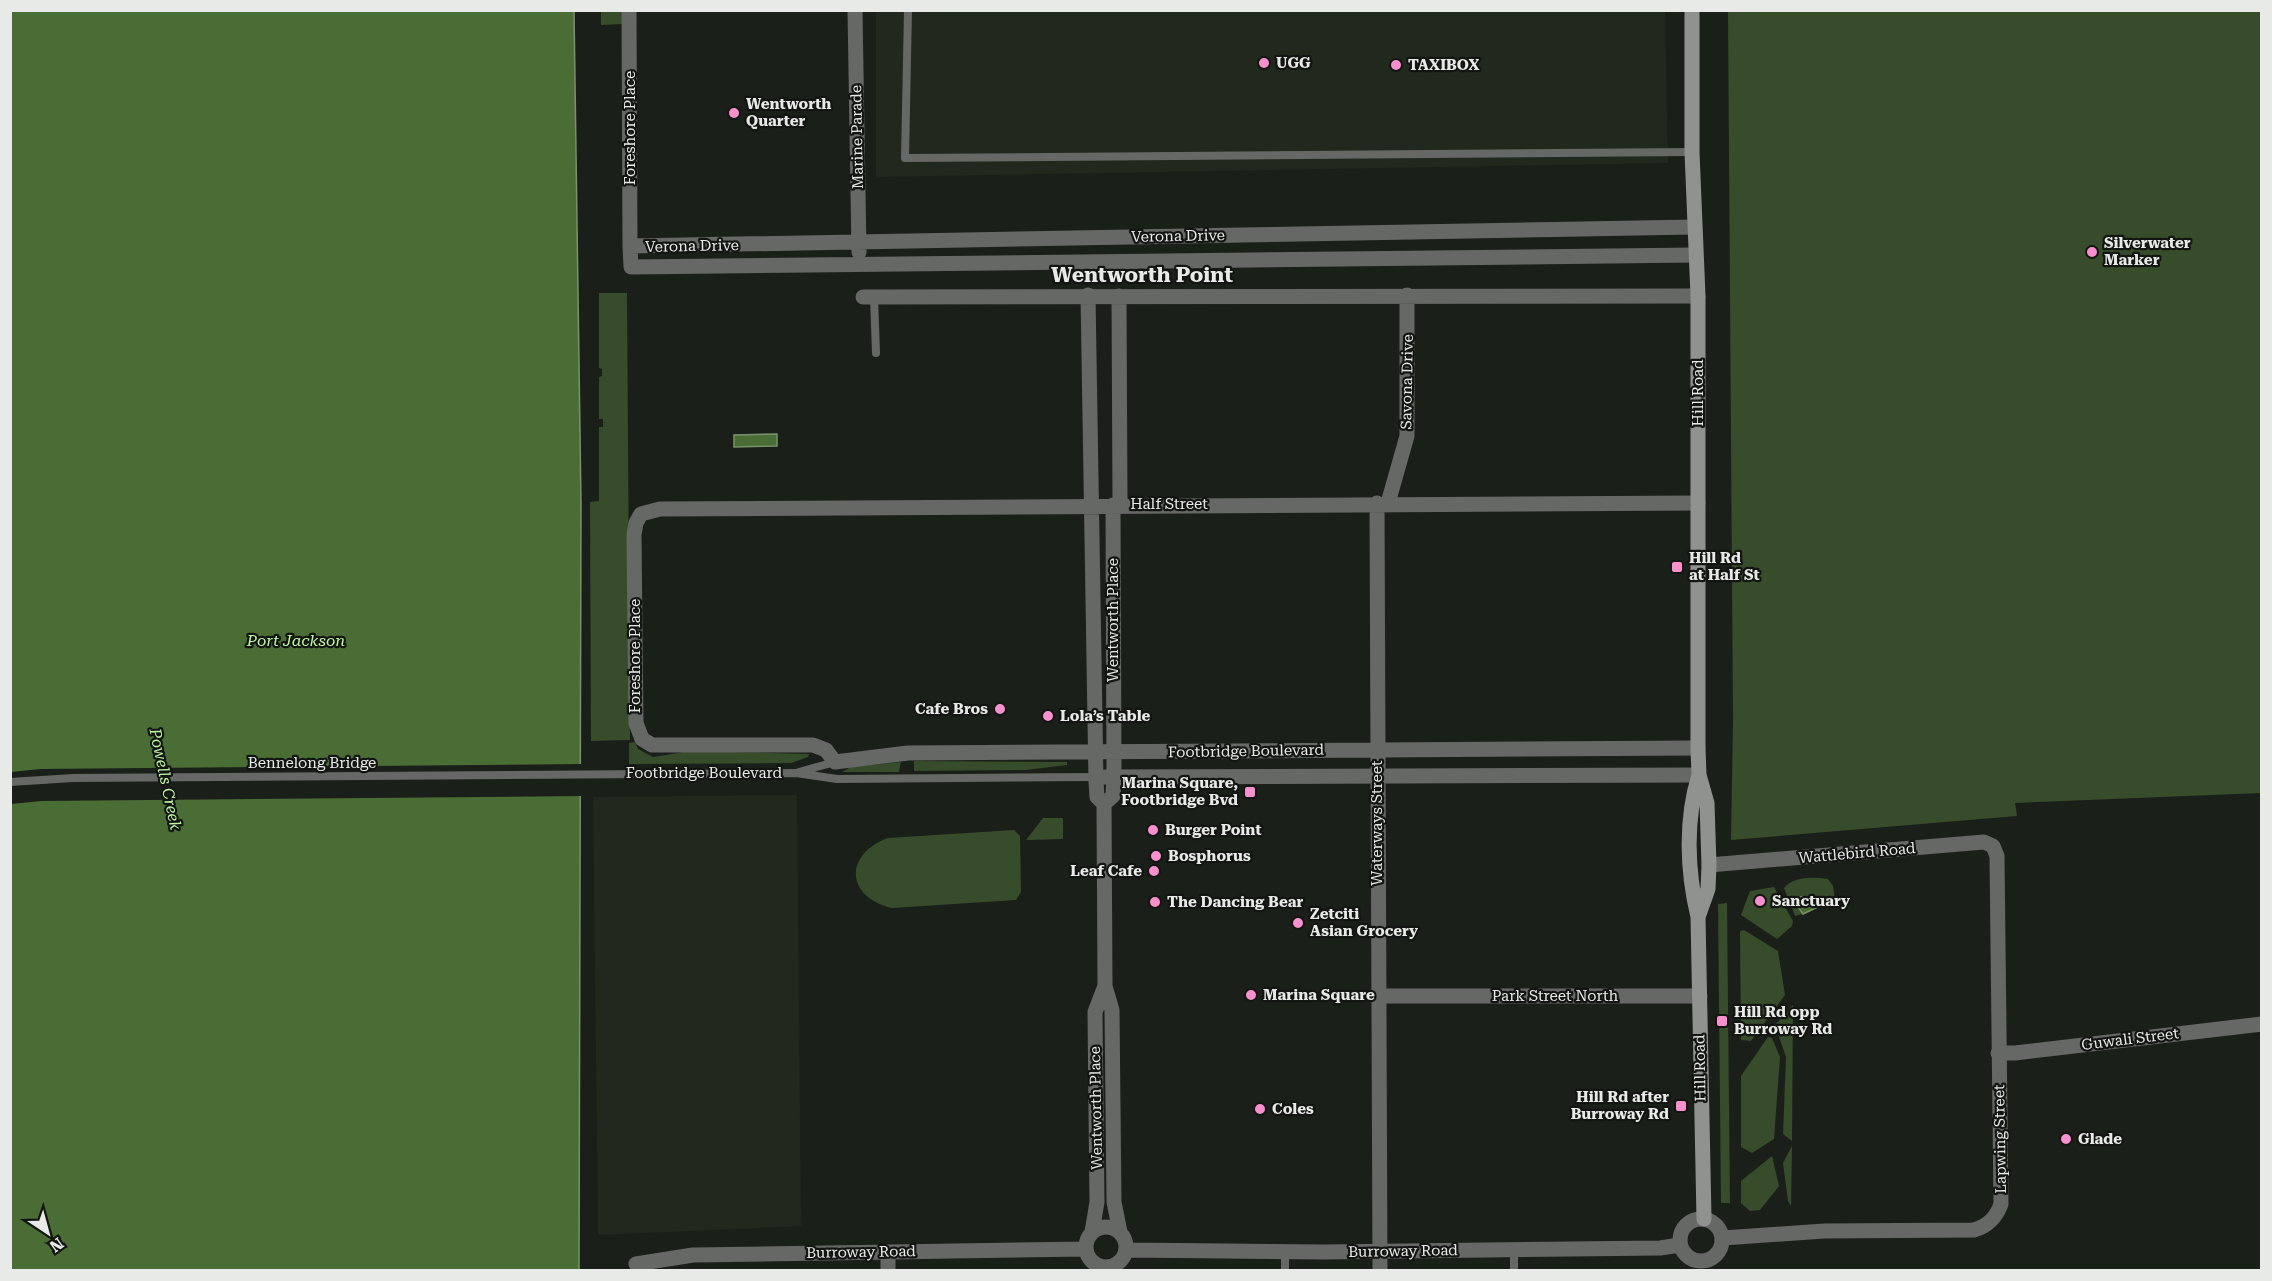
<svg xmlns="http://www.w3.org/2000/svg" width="2272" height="1281" font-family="'Roboto Serif',serif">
<rect width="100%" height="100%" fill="#1b1f1a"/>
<!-- built -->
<path fill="#21281e" d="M876 11H1665L1668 163 876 177Z
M797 795 801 1226 598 1235 593 797Z"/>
<!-- green -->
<path fill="#374c2b" d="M601 11H622L623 24 601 25Z
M1728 11H2261V793L2015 803 2017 816 1731 840 1733 721Z
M599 293H627L630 740 591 741 590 502 599 501V427H603V419H599V377L602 376V369L599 368Z
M635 742 638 749 653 757 690 751 809 754 808 757 791 763 629 764V743Z
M914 761 1067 762V765L1026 770 914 771Z
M901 762 899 772H842L851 767Z
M1043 818H1063V839L1026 840Z
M1014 830 1020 836 1021 892 1016 900 892 908C845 897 844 854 888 838Z
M1828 879 1833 886 1835 899 1818 907 1815 898 1797 907 1803 914 1795 916 1784 888C1794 876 1813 877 1828 879Z
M1774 887 1793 921 1792 926 1777 939 1741 915 1750 891Z
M1727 903 1730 1203H1721L1718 904Z
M1744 930 1778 951 1785 995 1751 1041 1741 1040 1740 931Z
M1793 1005 1792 1141 1783 1134 1786 1057 1775 1025Z
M1768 1037 1772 1038 1780 1057 1774 1139 1752 1153 1741 1147V1076Z
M1792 1146 1791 1206 1788 1201 1783 1163Z
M1772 1156 1779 1186 1760 1210 1750 1211 1741 1203V1181Z"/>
<!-- water -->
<path fill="#4a6d35" stroke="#79926a" stroke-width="1.5" d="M10 11H574L581 504 579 1270H11Z
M777 434V446L734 447V435Z
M1800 897H1813L1818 907 1803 914 1796 904Z"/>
<!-- pier -->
<path fill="#1b1f1a" d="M583 764V796L41 801 11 804V772L40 769Z"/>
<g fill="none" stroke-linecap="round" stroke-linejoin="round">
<!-- lane -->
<path stroke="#666865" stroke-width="8" d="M908 10 905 158 1692 152
M874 297 876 353
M799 772 835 762
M10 782 73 778 796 773 837 779 1096 777
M1285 1251V1270
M1514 1270V1250"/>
<!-- street -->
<path stroke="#666865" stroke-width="15" d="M629 10 630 246
M855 10 859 252
M1694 227 630 246 631 267 1695 255
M1088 295 1096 781 1097 797 1104 804 1113 796 1114 777 1113 505
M1119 296 1120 504
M863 297 1698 296
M1377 503 1380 1270
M1388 503 1407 436V295
M1698 503 660 509 641 514 636 523 634 535 636 723 642 739 652 745H813L826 750 835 762 908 753 1698 748
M1105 777 1699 775
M1104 804 1105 986 1112 1010 1114 1202 1120 1232
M1709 865 1984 842 1993 846 1997 856 2001 1204C1996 1218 1988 1226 1974 1230L1824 1231 1723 1238
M1378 996H1700
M1998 1053H2015L2262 1024
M1680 1240a21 21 0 1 1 42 0a21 21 0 1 1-42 0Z
M1086 1247a20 20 0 1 1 40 0a20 20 0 1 1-40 0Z
M1092 1232 1097 1202 1095 1012 1105 986
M1126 1250 1324 1252 1660 1248 1680 1245
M888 1252V1270
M636 1264 693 1255 1086 1249"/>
<!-- secondary -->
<path stroke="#8f928e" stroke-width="15" d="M1692 10V152L1698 296V748L1699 775 1707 803 1709 865 1708 889 1698 917
M1699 775C1685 820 1687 871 1698 917L1704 1219"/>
</g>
<!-- markers -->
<g fill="#f890cd" stroke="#121511" stroke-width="2">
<circle cx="1264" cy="63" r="6"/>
<circle cx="1396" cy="65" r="6"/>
<circle cx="734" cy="113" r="6"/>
<circle cx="2092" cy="252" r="6"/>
<rect x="1671" y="561" width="12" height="12" rx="3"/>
<circle cx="1000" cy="709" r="6"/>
<circle cx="1048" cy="716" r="6"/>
<rect x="1244" y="786" width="12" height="12" rx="3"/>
<circle cx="1153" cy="830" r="6"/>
<circle cx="1156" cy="856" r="6"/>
<circle cx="1154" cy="871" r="6"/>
<circle cx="1760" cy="901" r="6"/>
<circle cx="1155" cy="902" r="6"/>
<circle cx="1298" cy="923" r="6"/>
<circle cx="1251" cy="995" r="6"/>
<rect x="1716" y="1015" width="12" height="12" rx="3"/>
<rect x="1675" y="1100" width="12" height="12" rx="3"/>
<circle cx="1260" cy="1109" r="6"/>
<circle cx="2066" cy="1139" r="6"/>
</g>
<g text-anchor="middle" stroke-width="4.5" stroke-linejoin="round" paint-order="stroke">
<!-- poi labels -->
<g font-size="15" font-weight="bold" fill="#e8eae7" stroke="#121511" text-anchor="start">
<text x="1276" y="68">UGG</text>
<text x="1408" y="70">TAXIBOX</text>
<text x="746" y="109">Wentworth<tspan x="746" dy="17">Quarter</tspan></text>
<text x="2104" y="248">Silverwater<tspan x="2104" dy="17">Marker</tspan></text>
<text x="1689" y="563">Hill Rd<tspan x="1689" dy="17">at Half St</tspan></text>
<text x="988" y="714" text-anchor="end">Cafe Bros</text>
<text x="1060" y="721">Lola’s Table</text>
<text x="1238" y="788" text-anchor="end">Marina Square,<tspan x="1238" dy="17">Footbridge Bvd</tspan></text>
<text x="1165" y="835">Burger Point</text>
<text x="1168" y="861">Bosphorus</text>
<text x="1142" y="876" text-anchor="end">Leaf Cafe</text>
<text x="1772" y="906">Sanctuary</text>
<text x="1167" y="907">The Dancing Bear</text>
<text x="1310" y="919">Zetciti<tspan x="1310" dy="17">Asian Grocery</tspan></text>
<text x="1263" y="1000">Marina Square</text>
<text x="1734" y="1017">Hill Rd opp<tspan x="1734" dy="17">Burroway Rd</tspan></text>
<text x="1669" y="1102" text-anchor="end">Hill Rd after<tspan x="1669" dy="17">Burroway Rd</tspan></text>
<text x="1272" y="1114">Coles</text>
<text x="2078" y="1144">Glade</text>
</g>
<!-- street labels -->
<g font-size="15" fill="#e8eae7" stroke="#121511">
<text transform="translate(630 128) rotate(-90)" y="5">Foreshore Place</text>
<text transform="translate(857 137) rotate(-91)" y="5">Marine Parade</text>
<text transform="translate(1178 236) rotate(-1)" y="5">Verona Drive</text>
<text transform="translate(692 246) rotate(-1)" y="5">Verona Drive</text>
<text transform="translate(1407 382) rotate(-89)" y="5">Savona Drive</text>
<text transform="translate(1698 393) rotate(-90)" y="5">Hill Road</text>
<text x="1169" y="509">Half Street</text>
<text transform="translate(1113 620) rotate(-90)" y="5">Wentworth Place</text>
<text transform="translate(635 656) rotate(-90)" y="5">Foreshore Place</text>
<text transform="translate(1246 751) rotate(-1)" y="5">Footbridge Boulevard</text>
<text x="312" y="768">Bennelong Bridge</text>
<text x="704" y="778">Footbridge Boulevard</text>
<text transform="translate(1377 823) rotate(-90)" y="5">Waterways Street</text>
<text transform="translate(1857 853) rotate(-5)" y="5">Wattlebird Road</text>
<text x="1555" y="1001">Park Street North</text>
<text transform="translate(2130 1039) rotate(-7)" y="5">Guwali Street</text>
<text transform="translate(1700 1068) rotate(-91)" y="5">Hill Road</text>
<text transform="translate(1096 1108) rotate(-91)" y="5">Wentworth Place</text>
<text transform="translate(2000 1139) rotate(-91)" y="5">Lapwing Street</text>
<text transform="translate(1403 1251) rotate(-1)" y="5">Burroway Road</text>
<text transform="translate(861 1252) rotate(-1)" y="5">Burroway Road</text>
</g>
<!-- water labels -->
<g font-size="16" font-style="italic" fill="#bff5a1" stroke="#121511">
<text x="296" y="646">Port Jackson</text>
<text transform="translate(166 779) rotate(78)" y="6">Powells Creek</text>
</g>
<!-- district labels -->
<g font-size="21" font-weight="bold" fill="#e8eae7" stroke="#121511">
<text x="1142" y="282">Wentworth Point</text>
</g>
</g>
<!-- border -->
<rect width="2272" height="1281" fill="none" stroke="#e8eae7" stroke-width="24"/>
<!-- north arrow -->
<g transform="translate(48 1233) rotate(144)" stroke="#121511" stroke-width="4.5" paint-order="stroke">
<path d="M0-4.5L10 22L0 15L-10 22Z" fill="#e8eae7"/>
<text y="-9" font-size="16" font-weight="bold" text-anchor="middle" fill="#e8eae7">N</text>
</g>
</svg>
